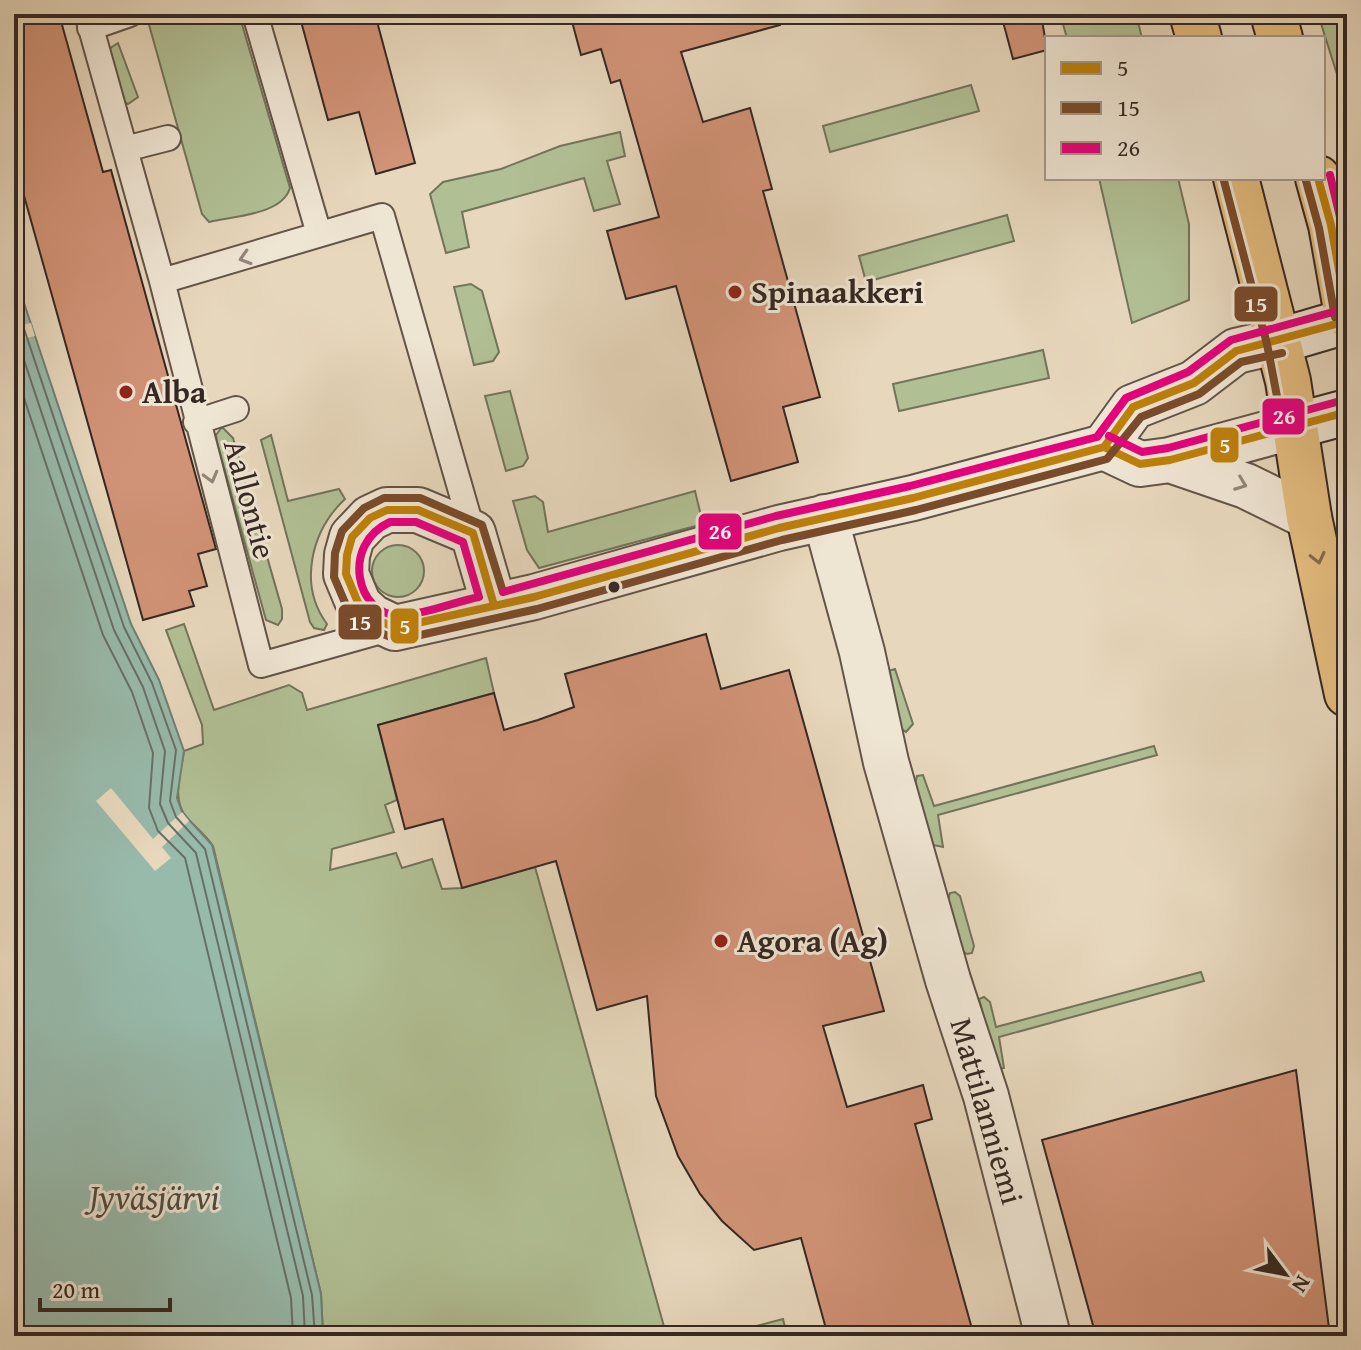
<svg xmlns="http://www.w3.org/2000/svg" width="1361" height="1350" font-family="'Gentium Book Plus',serif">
<rect width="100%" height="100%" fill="#e7d7bc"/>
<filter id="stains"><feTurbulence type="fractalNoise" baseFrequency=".0025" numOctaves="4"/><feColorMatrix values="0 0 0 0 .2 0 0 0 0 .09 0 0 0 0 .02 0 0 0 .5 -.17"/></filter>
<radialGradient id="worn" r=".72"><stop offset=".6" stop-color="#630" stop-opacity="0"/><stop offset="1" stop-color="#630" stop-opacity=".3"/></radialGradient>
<!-- green -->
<path fill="#b1bf94" stroke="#73745b" stroke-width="2" d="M146 14H239L290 188C282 215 233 216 209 222L202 214Z
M1060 14H1136L1142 38H1067Z
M1318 14H1347V106Z
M118 43 138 97 128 104 122 100 109 49Z
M971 85 979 111 830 152 823 126Z
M620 132 625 156 607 161 620 204 594 211 584 178 462 212 469 247 446 253 430 194 443 182 501 169 560 146Z
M1099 178H1178L1189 224V300L1132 323Z
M1007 215 1014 241 866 282 859 256Z
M471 284 482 291 499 352 493 361 474 365 454 287Z
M1043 350 1049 378 899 411 893 384Z
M510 391 528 458 523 466 506 471 485 396Z
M222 427 233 438 282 609V619L278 625 266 620 217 442 216 435Z
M271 435 288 501 339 489 345 499C311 531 298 585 327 624L324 630 314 628 310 622 261 440Z
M695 491 703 524 539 568 527 550 513 501 535 496 543 502 548 532Z
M372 571a26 26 0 1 1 52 0a26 26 0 1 1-52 0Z
M184 624 214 710 289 685 302 693 307 710 486 658 494 693 378 725 397 800 385 805 394 832 332 849 330 870 396 853 402 868 432 859 442 889 462 888 535 867 665 1330 646 1336H323L321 1294 213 846C205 834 196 828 187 818 171 800 181 772 184 751L203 744 202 725 166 630Z
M895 669 913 724 906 732 901 728 888 671Z
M1154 746 1157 755 938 815 943 847 933 845 915 784 917 776 923 775 934 806Z
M955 892 960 896 974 946 972 953 967 954 961 950 948 900 950 893Z
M1201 972 1204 981 999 1037 1004 1068 998 1069 979 999 984 997 990 1002 996 1027Z
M783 1319 787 1336H718Z"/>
<!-- water -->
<path fill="#98baab" stroke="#708074" stroke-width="2" d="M14 273 131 624 159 680 184 751 177 798 182 812 212 845 321 1294 323 1336H14Z"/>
<!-- pier -->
<path fill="#e7d7bc" d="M31 323 35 336 14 341V327Z
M111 788 153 839 182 812 189 821 162 847 171 858 155 871 96 801Z"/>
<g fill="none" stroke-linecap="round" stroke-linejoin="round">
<!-- shore -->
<path stroke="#667166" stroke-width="2" d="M14 299 124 627 152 683 176 750 170 801 176 817 205 849 312 1295 315 1336
M14 330 114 630 143 687 165 751 160 804 168 823 196 853 303 1296 305 1336
M14 368 103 635 132 692 153 753 149 808 158 831 185 858 291 1298 293 1336"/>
</g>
<!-- building -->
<path fill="#d19377" stroke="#352822" stroke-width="2" d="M14 14H59L103 172 111 170 216 549 198 554 207 586 189 591 194 606 143 620 14 160Z
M299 14H375L415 163 376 174 359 112 328 120Z
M570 14H779L780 25 681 52 703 122 750 108 772 189 763 191 820 397 783 407 798 462 731 481 676 286 626 299 607 231 659 217 620 80 611 83 601 49 581 55Z
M1001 14H1041L1047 50 1013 59Z
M706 634 721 689 789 670 884 1011 823 1026 847 1107 923 1085 932 1119 915 1124 974 1336H828L801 1238 754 1250 722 1221 700 1194 678 1156 656 1096 647 996 597 1010 556 861 462 888 443 819 405 829 378 725 494 693 504 730 538 720 574 707 565 674Z
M1296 1070 1330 1336H1096L1042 1140Z"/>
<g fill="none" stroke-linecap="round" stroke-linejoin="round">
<!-- lane casing -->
<g stroke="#625448" stroke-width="28">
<path id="lane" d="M87 14 162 281
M255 14 319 234
M90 28 130 14
M125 149 168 138
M196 422 236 409
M392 628 261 665 162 281 382 216 473 533"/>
</g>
<!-- street casing -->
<g stroke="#625448" stroke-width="48">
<path id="street" d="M1104 447 1140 464 1170 460 1295 426
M1170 460 1246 486 1309 517
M825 517 862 652 886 762 948 980 986 1096 1048 1336
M494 605 473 533 418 510H387L370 518 352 537 347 555 346 574 359 605 372 617 395 628 534 597 779 528 913 498 1104 447 1133 407 1194 383 1236 351 1279 341"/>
</g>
<!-- secondary casing -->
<g stroke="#352822" stroke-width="48">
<path id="secondary" d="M1279 341 1347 321
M1295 426 1347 412"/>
</g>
<!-- highway casing -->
<g stroke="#352822" stroke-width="48">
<path id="highway" d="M1192 14 1199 38
M1273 14 1280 38
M1236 178 1288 381 1309 517 1347 694
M1318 178 1331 225 1347 315"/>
</g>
<!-- lane -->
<use href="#lane" stroke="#efe5d3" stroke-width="24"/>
<!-- street -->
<use href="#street" stroke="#efe5d3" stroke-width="44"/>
<!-- secondary -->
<use href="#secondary" stroke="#efe5d3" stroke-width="44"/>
<!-- highway -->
<use href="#highway" stroke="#e4bc7e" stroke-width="44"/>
<!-- bus-1 casing -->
<g stroke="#efe5d3" stroke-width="14">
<path id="bus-1" d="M1318 178 1331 225 1347 315
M1104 447 1140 464 1170 460 1347 412
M494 605 473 533 418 510H387L370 518 352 537 347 555 346 574 359 605 372 617 395 628 534 597 779 528 913 498 1104 447 1133 407 1194 383 1236 351 1347 321"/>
</g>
<!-- bus-2 casing -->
<g stroke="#efe5d3" stroke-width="14">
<path id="bus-2" d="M1224 181 1267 344 1283 428
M1306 181 1319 228 1335 317
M503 592 482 525 420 498H384L364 508 342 531 335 553 334 577 349 612 366 627 398 640 537 609 782 540 916 510 1107 459 1141 417 1199 394 1241 362 1282 353"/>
</g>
<!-- bus-3 casing -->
<g stroke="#efe5d3" stroke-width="14">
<path id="bus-3" d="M1330 175 1347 246
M1109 436 1142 452 1168 448 1344 400
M390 522H416L463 542 479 597C454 602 424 615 398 615 357 615 340 545 390 522Z
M503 592 776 516 910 486 1097 437 1126 398 1188 372 1231 340 1344 309"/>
</g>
<!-- bus-1 -->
<use href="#bus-1" stroke="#bd800a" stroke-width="8"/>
<!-- bus-2 -->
<use href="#bus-2" stroke="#7a4b2a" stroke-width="8"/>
<!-- bus-3 -->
<use href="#bus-3" stroke="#e5007d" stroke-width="8"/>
</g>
<!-- one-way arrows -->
<defs><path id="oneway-chevron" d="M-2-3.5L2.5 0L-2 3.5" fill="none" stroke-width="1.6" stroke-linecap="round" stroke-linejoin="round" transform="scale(2)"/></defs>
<g stroke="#92867a">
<use href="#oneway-chevron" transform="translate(245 258) rotate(163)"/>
<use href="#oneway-chevron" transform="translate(211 477) rotate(75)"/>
<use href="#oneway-chevron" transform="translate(1241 484) rotate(21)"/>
</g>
<use stroke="#846b4b" href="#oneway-chevron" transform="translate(1318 558) rotate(77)"/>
<!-- markers -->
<g fill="#8f2418" stroke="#efe5d3" stroke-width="3">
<circle cx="735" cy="292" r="8"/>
<circle cx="126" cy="392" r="8"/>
<circle cx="721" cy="941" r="8"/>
</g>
<circle fill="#352822" stroke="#efe5d3" stroke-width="3" cx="614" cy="587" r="7"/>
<g text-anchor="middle" stroke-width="6" stroke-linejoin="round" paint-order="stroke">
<!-- poi labels -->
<g font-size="32" font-weight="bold" fill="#352822" stroke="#efe5d3" text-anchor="start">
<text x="751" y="303">Spinaakkeri</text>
<text x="142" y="403">Alba</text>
<text x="737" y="952">Agora (Ag)</text>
</g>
<!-- street labels -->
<g font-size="32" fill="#352822" stroke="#efe5d3">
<text transform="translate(250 499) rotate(75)" y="11">Aallontie</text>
<text transform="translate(987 1111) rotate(74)" y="11">Mattilanniemi</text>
</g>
<!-- water labels -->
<g font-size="34" font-style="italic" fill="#4e4c44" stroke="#efe5d3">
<text x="154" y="1209">Jyväsjärvi</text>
</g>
</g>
<g stroke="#efe5d3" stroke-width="3">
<rect x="1233" y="285" width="46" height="38" rx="8" fill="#7a4b2a"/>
<rect x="1261" y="397" width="45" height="39" rx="8" fill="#e5007d"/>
<rect x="1209" y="426" width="31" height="38" rx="8" fill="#bd800a"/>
<rect x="697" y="512" width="46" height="39" rx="8" fill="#e5007d"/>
<rect x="337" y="603" width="46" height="38" rx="8" fill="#7a4b2a"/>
<rect x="389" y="607" width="31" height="38" rx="8" fill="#bd800a"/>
</g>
<g font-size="22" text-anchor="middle" font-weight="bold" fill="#fff">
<text x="1256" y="312">15</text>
<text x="1284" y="424">26</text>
<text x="1225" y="453">5</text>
<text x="720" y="539">26</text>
<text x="360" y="630">15</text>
<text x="405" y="634">5</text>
</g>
<!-- margin -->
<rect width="1361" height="1350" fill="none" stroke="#e7d7bc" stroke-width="48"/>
<rect x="16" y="16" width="1329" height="1318" fill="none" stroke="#352822" stroke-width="4"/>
<rect x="24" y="24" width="1313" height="1302" fill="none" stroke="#352822" stroke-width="2"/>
<!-- legend -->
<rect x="1045" y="36" width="280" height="144" fill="#efe5d3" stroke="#a5998c" stroke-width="2"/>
<rect x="1061" y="62" width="40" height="12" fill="#bd800a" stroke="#a5998c" stroke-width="2"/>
<text x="1117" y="76" font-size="24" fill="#352822">5</text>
<rect x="1061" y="102" width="40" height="12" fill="#7a4b2a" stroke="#a5998c" stroke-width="2"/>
<text x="1117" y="116" font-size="24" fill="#352822">15</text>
<rect x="1061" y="142" width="40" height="12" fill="#e5007d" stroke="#a5998c" stroke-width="2"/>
<text x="1117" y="156" font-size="24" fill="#352822">26</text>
<!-- north arrow -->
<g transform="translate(1285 1274) rotate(122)" stroke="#efe5d3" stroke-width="6" paint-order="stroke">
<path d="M0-6L14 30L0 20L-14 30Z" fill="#352822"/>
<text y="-12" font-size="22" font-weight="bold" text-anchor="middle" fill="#352822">N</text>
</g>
<!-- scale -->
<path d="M40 1298v12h130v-12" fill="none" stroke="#352822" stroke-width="4"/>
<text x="52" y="1298" font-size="24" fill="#352822" stroke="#efe5d3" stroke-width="6" paint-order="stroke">20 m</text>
<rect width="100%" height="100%" filter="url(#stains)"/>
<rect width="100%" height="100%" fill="url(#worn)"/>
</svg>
